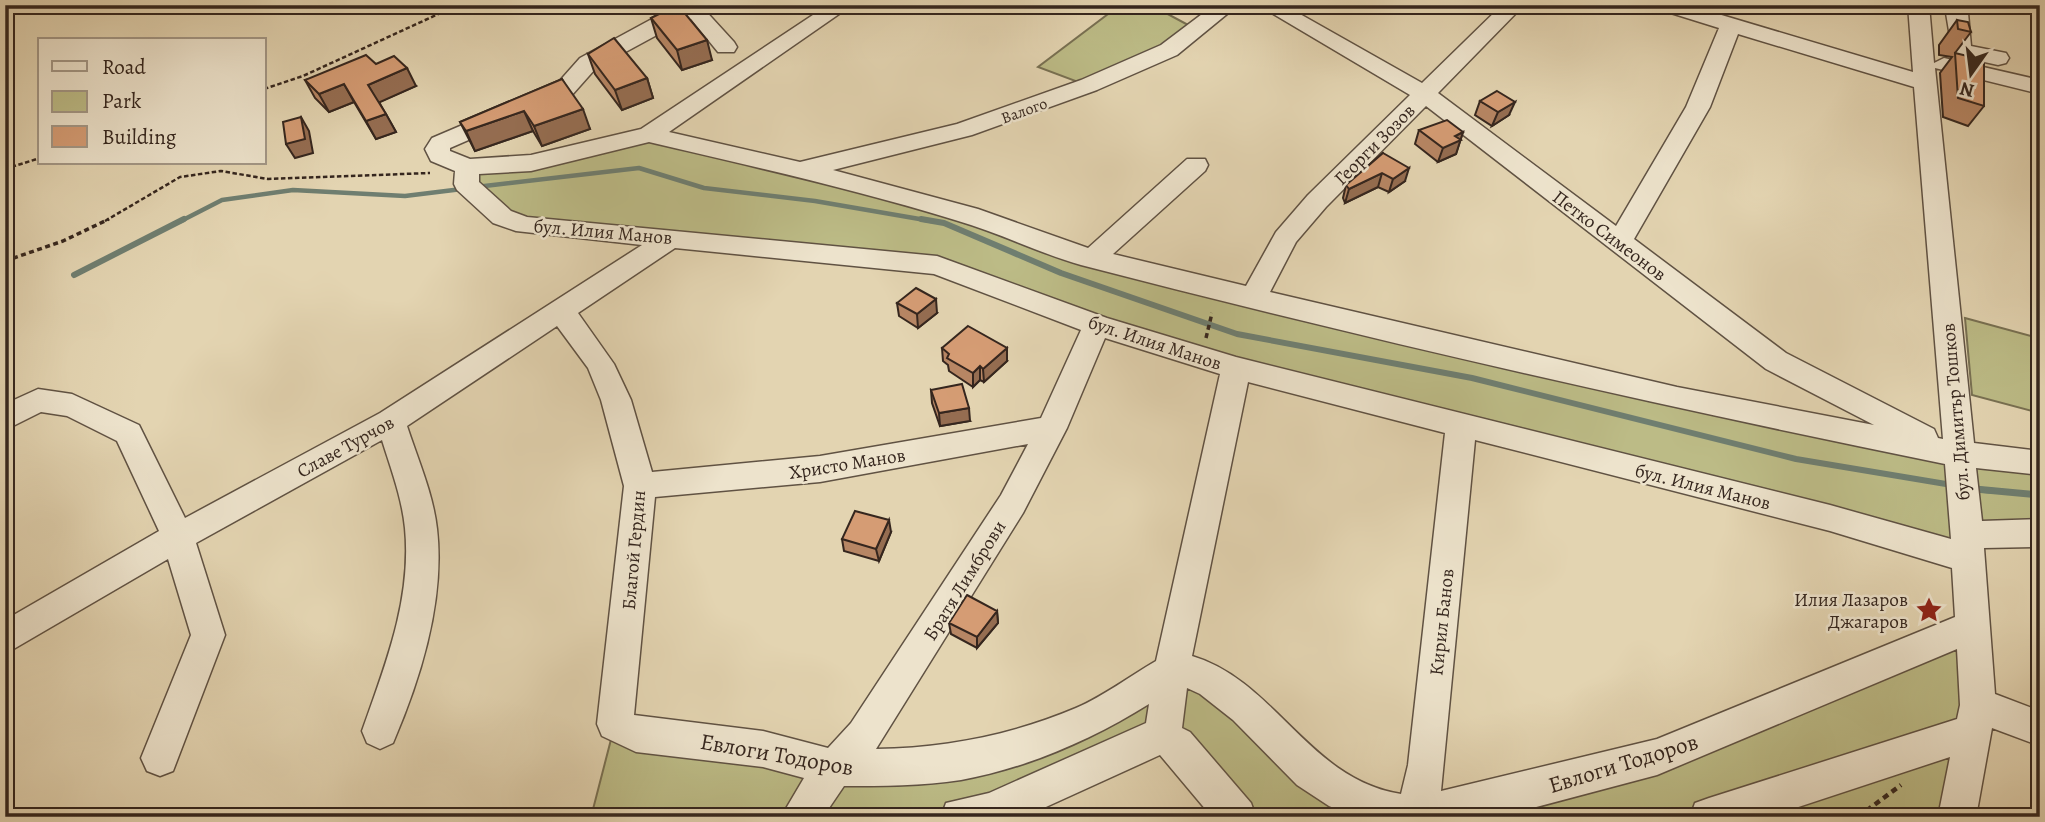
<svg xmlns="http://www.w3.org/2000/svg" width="2045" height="822" font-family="Alegreya,serif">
<rect width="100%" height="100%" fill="#e3d4b1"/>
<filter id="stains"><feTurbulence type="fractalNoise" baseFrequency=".00286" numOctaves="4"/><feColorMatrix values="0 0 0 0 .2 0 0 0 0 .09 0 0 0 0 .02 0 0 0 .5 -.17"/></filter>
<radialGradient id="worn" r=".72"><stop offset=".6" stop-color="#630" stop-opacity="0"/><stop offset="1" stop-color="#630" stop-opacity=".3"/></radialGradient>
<!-- green -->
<path fill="#bcbb86" stroke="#787052" stroke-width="2" d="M1120 5H1151L1190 26 1158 50 1078 82 1038 67Z
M636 136 738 158 1047 245 1402 334 2040 463V533L1967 535V558L1236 368 964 273 502 217 468 167Z
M1965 318 2031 336 2040 413 1972 395Z
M1973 626 1957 817H1237L1177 746 960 817H591L615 724 623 730 964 761 1171 671 1386 811 1566 781Z"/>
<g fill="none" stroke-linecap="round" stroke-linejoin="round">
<!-- stream-far2 -->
<path stroke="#6f7e70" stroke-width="4.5" d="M476 187 639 168 704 188 815 201 931 221
M181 221 222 200 293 190 405 196 462 189"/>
<!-- stream-far1 -->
<path stroke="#6f7e70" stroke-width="6" d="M921 219 944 223 1061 273 1237 334 1472 378 1796 459 1952 485
M74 275 184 219
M1973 489 1995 491"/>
<!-- stream -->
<path stroke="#6f7e70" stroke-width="7" d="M1975 489 2040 495"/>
<!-- minor casing -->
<g stroke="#605243" stroke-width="3">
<path id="minor" d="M693 5 702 7 734 42 737 47 734 52H718L691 19 679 23 596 68 572 95 450 148V151L470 159 531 155 641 129 828 5H852L669 132 800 162 957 124 1081 80 1161 45 1214 5H1238L1177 55 1097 90 972 135 833 170 978 209 1088 248 1187 159H1205L1208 165 1205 171 1113 254 1246 286 1276 232 1308 195 1410 95 1258 5H1284L1422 83 1502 5H1524L1438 93 1616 226 1686 107 1719 28 1658 9 1655 5H1688L1913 72 1908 5H1929L1934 63 1944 58 2040 80V94L1935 68 1974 443 2040 451V475L1976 468 1982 521 2040 519V547L1984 548 1995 694 2040 711V746L1992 728 1976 817H1938L1950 757 1768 817H1690L1695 803 1709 798 1957 719 1960 705 1957 649 1657 775 1499 817H1354L1329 806 1297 785 1233 720 1200 694 1187 688 1182 728 1190 732 1251 803 1256 817H1212L1160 755 1024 817H941L946 803 989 793 1146 723 1149 704C1093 739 1027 768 961 780 922 786 883 786 844 786L823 817H781L804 778 763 767 636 752 602 736 597 724 624 486 601 400 588 368 557 326 407 426C418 460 433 493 437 529 445 600 421 678 393 743L380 749 367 743 362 731C385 666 412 599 405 528 402 498 391 469 382 440L196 543 225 635 173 771 160 776 147 771 141 758 191 635 168 559 5 654V620L159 531 117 441 67 416 41 412 5 430V404L38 389 72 394 139 425 185 518 380 413 642 245 516 231 493 223 457 190 454 184 455 171 431 161 425 149 432 138 556 85 580 58 663 13ZM1738 34 1914 87 1943 439 1938 438 1934 429 1786 353 1634 239 1710 107ZM1426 106 1766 369 1874 425 1677 387 1270 292 1296 242 1326 207ZM649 142C751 166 854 189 955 220 998 232 1038 253 1081 265 1367 339 1655 405 1945 464L1951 539 1830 505 1236 357 1107 318 937 256 527 217 511 211 479 182V174L531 171ZM675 248 934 274 1081 330 1041 418 820 456 652 472 631 400 614 364 578 313ZM1105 338 1220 374 1156 661C1130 676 1104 696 1076 708 1012 735 945 748 876 749L1023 513 1067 428ZM1248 382 1445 433 1408 765 1401 794C1309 780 1276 681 1192 656ZM1475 440 1830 531 1952 568 1955 617 1657 739 1441 791ZM1028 444 1001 495 851 723 828 748 763 731 634 715 655 497 820 482Z
M1957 7 1968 13 1971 46 2006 53 2009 58 2006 63 1998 65 1953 55 1946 13Z"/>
</g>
<!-- path-far2 -->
<path stroke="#35261e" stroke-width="2.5" stroke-dasharray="4.5 2.5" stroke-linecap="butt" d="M264 89 303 76 458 5
M5 169 40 158
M105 221 180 177 221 171 268 179 430 173"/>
<!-- path-far1 -->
<path stroke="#35261e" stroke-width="3.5" stroke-dasharray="5 3.5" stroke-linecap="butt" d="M5 261 63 241 109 219
M1206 338 1212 313"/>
<!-- path -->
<path stroke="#35261e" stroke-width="4.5" stroke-dasharray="6 4.5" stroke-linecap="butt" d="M1858 817 1901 785"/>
<!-- minor -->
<use href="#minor" fill="#ede3cc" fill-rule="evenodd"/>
</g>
<!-- wall -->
<path fill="#b78664" stroke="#35261e" stroke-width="2" d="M654 5H686L679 7 712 60 682 70 657 38 651 18 668 10 659 12Z
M1957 20 1971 32 1955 53 1984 106 1968 126 1943 117 1940 73 1952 57 1939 55V45Z
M588 54 647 78 653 98 622 110 595 74Z
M376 64 416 86 379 102 396 132 376 139 354 102 329 112 315 98 305 80Z
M562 79 590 129 542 146 533 131 475 151 460 122Z
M1480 101 1509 115 1492 126 1475 115Z
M1419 130 1463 132 1456 154 1438 162 1415 144Z
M1383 153 1405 181 1389 192 1378 187 1345 203 1343 198 1346 185Z
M897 303 937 313 918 328 899 316Z
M942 348 1007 361 984 382 980 380 973 387 949 371 948 365 943 361Z
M931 390 970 421 940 426 932 403Z
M891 532 879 561 844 551 842 539Z
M997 611 998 623 977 648 951 634 949 623Z"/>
<!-- shaded-wall -->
<path fill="#956d51" stroke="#35261e" stroke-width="2" d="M657 5H686L659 12Z
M707 40 712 60 682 70 677 50Z
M407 68 416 86 378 103 368 85Z
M647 78 653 98 622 110 615 90Z
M344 84 354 102 329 112 319 94Z
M1515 102 1509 115 1492 126 1498 112Z
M583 109 590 129 542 146 534 126Z
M524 111 533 131 475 151 466 131Z
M386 114 396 132 376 139 366 121Z
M301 117 309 131 313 153 295 158 286 144Z
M1463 132 1456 154 1438 162 1443 148 1455 136Z
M1409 168 1405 181 1389 192 1393 179Z
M1382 173 1378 187 1345 203 1349 189Z
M936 299 937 313 918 328 917 314Z
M1007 348V361L984 382 983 369Z
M980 366V380L973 387V373Z
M969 408 970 421 940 426 939 413Z
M889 520 891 532 879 561 876 549Z
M997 611 998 623 977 648V637Z"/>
<!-- building -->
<path fill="#d59c74" stroke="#35261e" stroke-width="2" d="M677 5H678L707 40 677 50 651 18Z
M1957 20 1968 22 1971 32 1958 29Z
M614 38 647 78 615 90 588 54Z
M1955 53 1984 60V106L1958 98Z
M366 55 376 64 394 56 407 68 368 85 386 114 366 121 344 84 319 94 305 80Z
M562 79 583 109 534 126 524 111 466 131 460 122Z
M1497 91 1515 102 1498 112 1480 101Z
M301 117 305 139 286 144 283 122Z
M1447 120 1463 132 1455 136 1461 140 1443 148 1419 130Z
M1383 153 1409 168 1393 179 1382 173 1349 189 1346 185Z
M916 288 936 299 917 314 897 303Z
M968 326 1007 348 983 369 980 366 973 373 947 358 949 354 942 348Z
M962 384 969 408 939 413 931 390Z
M855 511 889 520 876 549 842 539Z
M967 595 997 611 977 637 949 623Z"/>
<!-- icons -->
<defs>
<g id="sight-bare" transform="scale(2.1)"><path d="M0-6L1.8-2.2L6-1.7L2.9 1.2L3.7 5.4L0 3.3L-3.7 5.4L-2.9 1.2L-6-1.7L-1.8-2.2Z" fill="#8f2418" stroke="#ede3cc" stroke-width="2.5" paint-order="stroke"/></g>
</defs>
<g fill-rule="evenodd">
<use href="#sight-bare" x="1929" y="610"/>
</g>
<g text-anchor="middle" stroke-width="5" stroke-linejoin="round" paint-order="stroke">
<!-- far-street labels -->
<g font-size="16" fill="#35261e" stroke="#ede3cc">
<text transform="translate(1024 110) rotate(-20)" y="6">Валого</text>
</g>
<!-- street labels -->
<g font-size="19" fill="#35261e" stroke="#ede3cc">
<text transform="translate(1374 144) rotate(-45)" y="7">Георги Зозов</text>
<text transform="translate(603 231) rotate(5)" y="7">бул. Илия Манов</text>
<text transform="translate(1610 235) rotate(37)" y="7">Петко Симеонов</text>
<text transform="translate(1155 342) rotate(18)" y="7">бул. Илия Манов</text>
<text transform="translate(1955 412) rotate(-95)" y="7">бул. Димитър Тошков</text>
<text transform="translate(345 446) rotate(-29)" y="7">Славе Турчов</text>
<text transform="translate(847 463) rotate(-9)" y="7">Христо Манов</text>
<text transform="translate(1703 486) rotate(14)" y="7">бул. Илия Манов</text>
<text transform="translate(633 550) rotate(-85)" y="7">Благой Гердин</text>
<text transform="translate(964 580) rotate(-58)" y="7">Братя Лимброви</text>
<text transform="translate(1441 622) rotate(-84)" y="7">Кирил Банов</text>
</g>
<!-- poi labels -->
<g font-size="19" fill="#35261e" stroke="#ede3cc" text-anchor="end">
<text x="1908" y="606">Илия Лазаров<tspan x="1908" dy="22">Джагаров</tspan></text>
</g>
<!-- near-street labels -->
<g font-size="23" fill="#35261e" stroke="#ede3cc">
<text transform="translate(777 754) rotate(10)" y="8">Евлоги Тодоров</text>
<text transform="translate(1623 763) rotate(-17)" y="8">Евлоги Тодоров</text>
</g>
</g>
<!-- margin -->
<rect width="2045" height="822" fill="none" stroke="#e3d4b1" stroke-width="28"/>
<rect x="7" y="7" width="2031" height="808" fill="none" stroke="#35261e" stroke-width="3.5"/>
<rect x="14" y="14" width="2017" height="794" fill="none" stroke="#35261e" stroke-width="2"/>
<!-- legend -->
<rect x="38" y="38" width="228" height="126" fill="#ede3cc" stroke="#a39786" stroke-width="2"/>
<rect x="52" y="61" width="35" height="10" fill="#ede3cc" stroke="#a39786" stroke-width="2"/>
<text x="102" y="74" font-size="21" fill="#35261e">Road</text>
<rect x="52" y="91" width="35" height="21" fill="#bcbb86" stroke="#a39786" stroke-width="2"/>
<text x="102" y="108" font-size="21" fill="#35261e">Park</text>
<rect x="52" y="126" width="35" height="21" fill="#d59c74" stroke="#a39786" stroke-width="2"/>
<text x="102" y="144" font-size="21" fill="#35261e">Building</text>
<!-- north arrow -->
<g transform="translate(1971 74) rotate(194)" stroke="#ede3cc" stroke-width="5" paint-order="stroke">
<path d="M0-5L12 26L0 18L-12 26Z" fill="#35261e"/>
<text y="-10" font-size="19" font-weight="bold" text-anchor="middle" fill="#35261e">N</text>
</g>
<rect width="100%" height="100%" filter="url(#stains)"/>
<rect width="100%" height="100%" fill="url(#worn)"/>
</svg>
